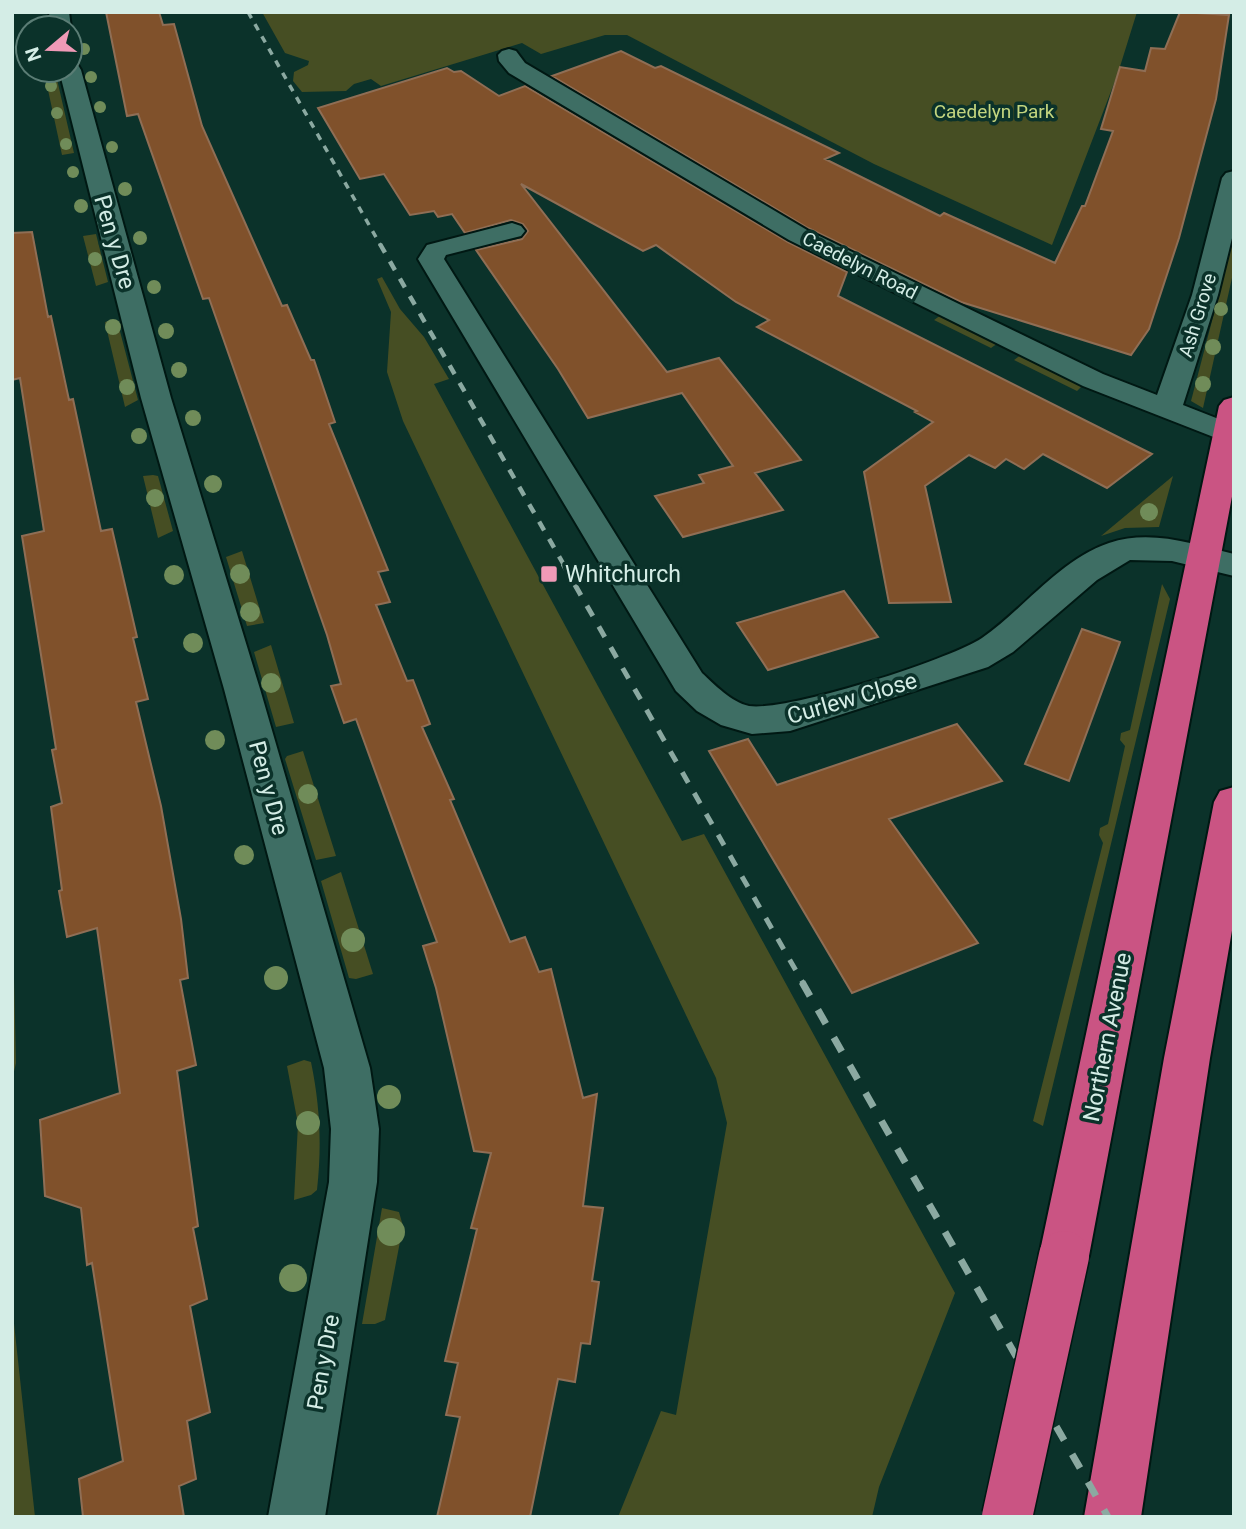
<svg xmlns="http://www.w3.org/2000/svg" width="1246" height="1529" font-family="Roboto,sans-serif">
<rect width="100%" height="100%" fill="#0b322a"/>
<!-- green -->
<path fill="#464e23" d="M262 12H1137L1118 73 1052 245 874 164 627 35H605L541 54 522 43 381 86 371 79 354 84 346 91 302 92 293 81 294 72 308 65 309 61 285 53Z
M56 75 74 153 62 155 45 76Z
M96 234 108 282 96 286 83 236Z
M1234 237V269L1203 408 1191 401Z
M382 277 400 309 424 337 449 379 434 384 682 841 704 834 955 1293 879 1487 872 1517H618L661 1411 676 1415 727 1123 716 1078 403 421 387 372 391 312 377 279Z
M941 315 998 343 991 348 934 320Z
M117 320 138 400 125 407 105 322Z
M1022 354 1083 385 1077 391 1014 360Z
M153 475 158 476 173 531 158 538 143 476Z
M1173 476 1159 527 1125 528 1101 536Z
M242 551 264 623 247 626 226 557Z
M1162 584 1170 599 1043 1126 1033 1121 1103 843 1099 835 1100 828 1108 824 1125 746 1120 740 1121 733 1130 730Z
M271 645 294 723 276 727 254 652Z
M303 751 336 856 316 860 285 759 287 756Z
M341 872 373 974 356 979 349 978 321 881Z
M12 892 16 1063 12 1080Z
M304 1060 311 1062C320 1106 322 1145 317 1190L311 1195 294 1200 298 1124 287 1066Z
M382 1208 399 1212 403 1226 385 1320 375 1324H362Z
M12 1305 35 1517H12Z"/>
<!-- building -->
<path fill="#80512b" stroke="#8f6e55" stroke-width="2" d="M106 12H159L163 25 174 24 202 126 282 306 287 305 311 360H314L335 422 329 424 388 570 378 572 390 602 376 605 407 681 413 680 430 724 422 727 454 799 450 800 510 942 525 937 539 972 551 969 583 1098 597 1094 583 1206 603 1208 592 1281 599 1282 590 1344 581 1343 575 1382 558 1379 530 1517H437L460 1417 446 1415 458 1363 445 1361 477 1229 471 1228 491 1153 474 1151 436 988 423 946 437 942 356 719 344 723 331 686 341 684 327 635 209 298 203 299 138 114 127 116Z
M1180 12 1229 15 1216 99 1179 238 1149 329 1131 355 961 302 808 228 552 76 621 51 655 68 661 66 839 153 825 159 940 216 944 213 1055 263 1082 206H1085L1113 131 1101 129 1120 67 1145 71 1151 48 1165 49Z
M447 68 454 72 461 71 499 96 525 86 788 242 847 272 838 296 1152 454 1107 488 1043 454 1024 469 1006 459 995 468 969 455 925 486 951 602 889 603 864 472 933 422 915 412 917 411 757 327 769 320 736 302 656 245 643 251 521 184 667 372 719 358 801 460 755 473 783 510 683 537 655 496 704 483 699 475 733 466 682 393 588 418 558 369 476 250 522 239 528 231 523 224 511 220 465 233 452 214 438 217 434 211 410 215 384 174 360 179 318 108Z
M32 232 48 317 51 316 69 400 73 399 101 531 112 529 137 637 133 638 148 699 136 702 161 806 181 919 188 978 180 980 196 1065 177 1071 198 1226 193 1228 207 1299 190 1306 210 1412 187 1421 196 1479 179 1486 184 1517H83L79 1479 123 1461 92 1263 87 1265 81 1208 45 1196 40 1120 120 1093 97 928 67 937 59 891 62 890 51 807 62 803 52 750 56 749 22 536 44 531 20 378 12 380V233Z
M844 591 878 637 768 670 737 623Z
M1082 629 1120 642 1069 781 1025 764Z
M957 724 1002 781 889 819 978 943 852 993 709 751 748 739 777 785Z"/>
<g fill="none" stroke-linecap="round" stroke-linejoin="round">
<!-- street casing -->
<g stroke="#001813" stroke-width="4">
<path id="street" d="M49 12H69L71 28 70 30 51 28Z
M509 49 516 51 525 63 807 230 1103 374 1157 395 1192 295 1222 178 1226 173 1234 171V230L1218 295 1183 405 1234 425V445L1083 386 789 240 509 73 499 61 498 55 502 51Z
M70 64 78 65 81 70 171 398 260 689 370 1068 379 1129 377 1182 325 1517H268L329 1182 331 1129 324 1068 224 689 141 398 59 70H70Z
M512 223 521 226 525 231 521 236 446 255 444 259 702 673C715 685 731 702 749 706 786 712 949 660 982 638 1024 609 1059 560 1109 543 1151 529 1193 544 1234 554V576L1172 561 1130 560 1097 580 1013 652 988 667 790 731 752 734 721 725 697 711 676 691 418 259 427 245Z"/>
</g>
<!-- highway casing -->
<g stroke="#001813" stroke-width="4">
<path id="highway" d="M1234 397V486L1089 1256 1082 1274 1064 1281 1046 1274 1039 1256 1219 406 1224 400Z
M1234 787V919L1210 1058 1141 1517H1084L1164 1058 1214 802 1220 791Z"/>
</g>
<!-- street -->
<use href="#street" fill="#3e6e64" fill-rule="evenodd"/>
<!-- highway -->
<use href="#highway" fill="#ca5483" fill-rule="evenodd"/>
<!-- rail-far3 -->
<path stroke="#8ba9a1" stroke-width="3.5" stroke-dasharray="7 7" stroke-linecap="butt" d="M248 12 381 246"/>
<!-- rail-far2 -->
<path stroke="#8ba9a1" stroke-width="4.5" stroke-dasharray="10 10" stroke-linecap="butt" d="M380 244 564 565"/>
<!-- rail-far1 -->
<path stroke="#8ba9a1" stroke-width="5" stroke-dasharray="12 12" stroke-linecap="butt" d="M563 564 803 983"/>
<!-- rail -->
<path stroke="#8ba9a1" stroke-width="7" stroke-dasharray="16 16" stroke-linecap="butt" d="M802 982 1108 1517"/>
<!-- highway-bridge casing -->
<g stroke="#001813" stroke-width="53" stroke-linecap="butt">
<path id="highway-bridge" d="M1007 1517 1064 1256"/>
</g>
<!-- highway-bridge -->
<use href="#highway-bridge" stroke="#ca5483" stroke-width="50"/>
</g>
<!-- trees -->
<g fill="#708c59">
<circle cx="84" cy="49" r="6"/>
<circle cx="91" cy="77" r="6"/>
<circle cx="51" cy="86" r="6"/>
<circle cx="100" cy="107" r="6"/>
<circle cx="57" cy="113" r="6"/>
<circle cx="66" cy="144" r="6"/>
<circle cx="112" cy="147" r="6"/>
<circle cx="73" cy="172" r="6"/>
<circle cx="125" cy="189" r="7"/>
<circle cx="81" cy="206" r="7"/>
<circle cx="140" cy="238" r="7"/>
<circle cx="95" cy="259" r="7"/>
<circle cx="154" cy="287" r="7"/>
<circle cx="1221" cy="309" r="7"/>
<circle cx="113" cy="327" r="8"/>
<circle cx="166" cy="331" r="8"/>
<circle cx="1213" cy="347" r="8"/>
<circle cx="179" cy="370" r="8"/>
<circle cx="1203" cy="384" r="8"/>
<circle cx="127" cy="387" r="8"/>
<circle cx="193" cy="418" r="8"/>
<circle cx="139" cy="436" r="8"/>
<circle cx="213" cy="484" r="9"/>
<circle cx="155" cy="498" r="9"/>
<circle cx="1149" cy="512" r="9"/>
<circle cx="240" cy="574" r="10"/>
<circle cx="174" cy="575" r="10"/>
<circle cx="250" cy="612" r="10"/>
<circle cx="193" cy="643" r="10"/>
<circle cx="271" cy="683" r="10"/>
<circle cx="215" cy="740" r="10"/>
<circle cx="308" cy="794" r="10"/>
<circle cx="244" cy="855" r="10"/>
<circle cx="353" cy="940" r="12"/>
<circle cx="276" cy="978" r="12"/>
<circle cx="389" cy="1097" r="12"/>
<circle cx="308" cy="1123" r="12"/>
<circle cx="391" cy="1232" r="14"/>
<circle cx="293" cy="1278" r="14"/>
</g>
<!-- markers -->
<rect fill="#f09ab7" stroke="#0b322a" stroke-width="2.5" x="540" y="565" width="18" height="18" rx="3.5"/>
<g text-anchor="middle" stroke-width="7" stroke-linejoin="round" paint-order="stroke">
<!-- far-park labels -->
<g font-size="19" fill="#c3d57f" stroke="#0b322a">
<text x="994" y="118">Caedelyn Park</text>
</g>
<!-- far-street labels -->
<g font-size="19" fill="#d4ede6" stroke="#0b322a">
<text transform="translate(860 265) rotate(27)" y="7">Caedelyn Road</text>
<text transform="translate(1197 315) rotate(-73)" y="7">Ash Grove</text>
</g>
<!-- street labels -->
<g font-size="23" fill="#d4ede6" stroke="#0b322a">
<text transform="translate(115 242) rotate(74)" y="8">Pen y Dre</text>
<text transform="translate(852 698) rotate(-16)" y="8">Curlew Close</text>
<text transform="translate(269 788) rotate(75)" y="8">Pen y Dre</text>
<text transform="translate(1107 1037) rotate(-79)" y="8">Northern Avenue</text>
<text transform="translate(323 1362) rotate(-80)" y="8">Pen y Dre</text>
</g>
<!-- poi labels -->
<g font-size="23" fill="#d4ede6" stroke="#0b322a" text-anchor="start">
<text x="565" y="582">Whitchurch</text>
</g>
</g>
<!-- border -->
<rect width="1246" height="1529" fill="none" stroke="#d4ede6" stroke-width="28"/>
<!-- north arrow -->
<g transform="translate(49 49) rotate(251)"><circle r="33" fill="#0b322a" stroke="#5b7d75" stroke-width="2"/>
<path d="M0-5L12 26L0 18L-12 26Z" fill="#f09ab7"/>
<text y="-10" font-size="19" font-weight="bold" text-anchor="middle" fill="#d4ede6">N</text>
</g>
</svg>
